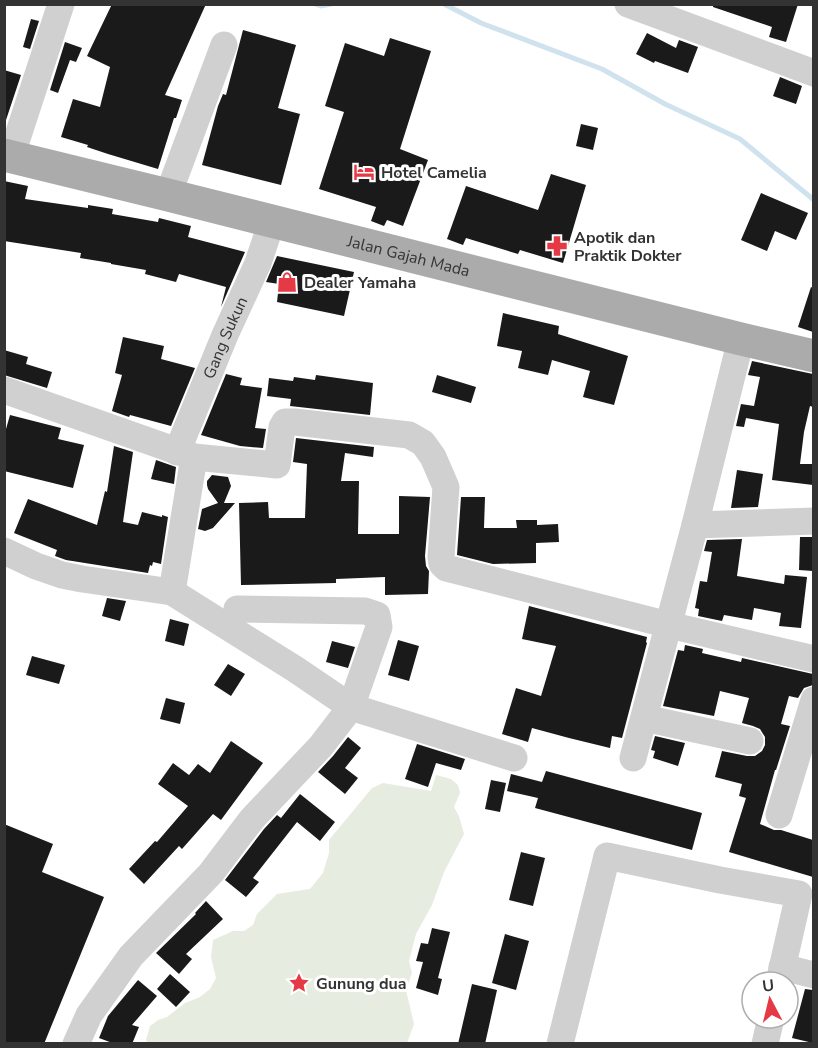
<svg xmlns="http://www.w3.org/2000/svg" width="818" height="1048" font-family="'Nunito Sans',sans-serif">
<rect width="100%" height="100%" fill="#fff"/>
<!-- green -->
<path fill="#e6ecdf" d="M436 775 451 779 458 785 460 793 454 807 459 816 464 834 444 872 432 905 416 934 409 961 412 973 406 990 414 1024 407 1043H148L146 1040 150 1026 158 1020 167 1017 185 1003 200 997 210 989 216 978 211 957 213 940 233 931H244L253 925 257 914 277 894 310 889 323 873 329 853V840L372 788 383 783 431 791Z"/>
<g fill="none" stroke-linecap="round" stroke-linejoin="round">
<!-- stream -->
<path stroke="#cfe2ee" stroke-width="5" d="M315 4 321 6 331 4
M444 4 481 23 602 69 665 104 740 139 814 200"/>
</g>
<!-- building -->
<path fill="#1a1a1a" d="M112 4H206L165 95 182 100 176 118H174L158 169 108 154 87 147 88 145 61 137 73 99 100 107 110 67 87 56Z
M713 4H798L786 42 769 37 772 27 713 7Z
M31 19 39 21 30 49 23 47Z
M243 30 296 45 278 108 300 114 281 185 202 165 218 106 223 94 226 95Z
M647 33 676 48 679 40 698 47 688 73 655 61 654 63 636 54Z
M390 38 431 51 400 149 428 160 403 226 387 220 384 226 371 221 376 207 319 189 344 112 325 106 345 43 384 56Z
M65 42 82 48 76 62 70 60 58 93 50 90Z
M4 70 21 75 4 126Z
M780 77 802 86 796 104 773 96Z
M581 124 598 128 593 150 576 146Z
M551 174 586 185 563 263 520 250 518 254 466 238 463 245 447 239 466 186 538 210Z
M4 181 28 186 25 199 88 208V205L113 209 112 214 158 222 159 218 191 226 188 237 245 252 221 307 226 287 179 274 176 282 145 274 146 270 111 264V263L80 258 81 253 4 241Z
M761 193 808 213 796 240 775 231 767 251 741 240Z
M277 256 354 272 344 316 277 302 279 284 266 282Z
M811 287 813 288V332L798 327Z
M503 313 559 326 558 334 628 356 614 405 583 397 590 371 552 360 548 375 518 368 522 351 497 346Z
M123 337 164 346 161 359 195 368 171 426 130 415 129 417 112 411 122 375 115 373Z
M4 350 28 357 26 364 52 372 47 388 4 375Z
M752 361 813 374V407L810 406 804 432 800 464H813V485L772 480 779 424 746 418 744 427 736 426 741 404 754 406 760 377 748 375Z
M226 374 242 378 240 385 262 388 255 428 266 429 263 448 240 446 201 435Z
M316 375 373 383 370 415 290 406 291 399 267 396 269 378 293 381 294 377 315 380Z
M437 375 476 387 471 403 432 392Z
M10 415 61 428 58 439 84 445 73 488 4 471V436Z
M296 438 374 447 373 457 345 453 341 481H359L358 534H399V496L430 497 425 556 426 566 429 571 428 594 385 595V577L336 579V583L241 585 239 503 268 502 269 518H305L307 464 293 462Z
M114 446 133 452 123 522 138 525 142 512 162 517V515L168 517 161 564 153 562 152 566 150 565 148 573 66 560 55 556 57 550 14 533 28 499 97 525 105 491 107 492Z
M156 460 176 467 174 484 151 479Z
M737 470 763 474 758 507 731 508Z
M212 475 228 477 231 486 224 503H235L213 528 205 531 198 529 202 509 218 503 208 489 207 485V481Z
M461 497H485L484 528H517L516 520H537V525L558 524 559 542 536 543V563L493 564 457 555Z
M800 537H813V571L799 570Z
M742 539 737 576 784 584 785 575 807 577 801 628 779 626 781 613 754 608 752 620 724 615 722 621 698 616 699 609 695 608 700 581 707 582 712 552 704 551 707 540Z
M107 598 126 601 120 621 102 616Z
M529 606 647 637 646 642 647 643 622 738 612 736 610 748 569 738 532 728 528 742 502 734 516 688 541 696 556 646 522 639Z
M170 619 189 624 184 646 165 641Z
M398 640 419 646 409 681 388 675Z
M332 641 355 647 348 668 326 662Z
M685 645 703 649 702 653 741 662 742 658 813 674V685L804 688 798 698 789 696 781 724 790 726 776 770H775L760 824 774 830H781L813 840V877L729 852 746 798 739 796 742 784 715 777 722 751 747 756H755L762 751 765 745V737L760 729 753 726 742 723 749 698 720 691 714 716 663 706 678 650 684 651Z
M32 656 65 665 59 684 26 675Z
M228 664 245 674 231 696 214 685Z
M166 698 185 703 180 724 160 719Z
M655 736 685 743 678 766 653 758 655 751 651 750Z
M348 737 361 748 345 768 358 778 345 794 318 772 333 756Z
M231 741 263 763 221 820 213 814 182 849 179 846 144 884 129 869 155 841 157 842 188 806 158 784 173 763 189 775 198 764 210 773Z
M417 744 465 759 461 770 436 763 428 787 405 779Z
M546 771 702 813 692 850 535 808 538 798 507 791 511 774 542 782Z
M491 780 506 783 500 812 485 809Z
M300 794 335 822 320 841 297 822 253 878 259 882 246 897 225 880 264 829 277 815 281 818Z
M4 824 53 844 42 872 104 897 44 1044H11L4 1041Z
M521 852 545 858 533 906 509 900Z
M206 901 223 919 186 954 192 959 179 974 156 953 196 914 195 913Z
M432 928 450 932 438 978 442 979 438 995 416 988 423 962 416 961 421 943 428 944Z
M505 934 529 941 516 990 492 983Z
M170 974 190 992 176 1007 157 989Z
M138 980 157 996 132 1025 139 1027 132 1044H115L99 1038 108 1016Z
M472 984 497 990 485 1044H458Z
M805 989 813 990V1043L792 1038Z"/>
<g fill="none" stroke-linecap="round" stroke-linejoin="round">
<!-- minor -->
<g stroke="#d0d0d0" stroke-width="27">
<path d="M628 4 814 73"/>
<path d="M11 157 61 4"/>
<path d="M168 195 224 45"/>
<path d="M4 390 194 457 172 592"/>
<path id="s1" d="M177 452 225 335 258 263 272 221"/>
<path d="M194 457 277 465 282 427 285 422H295L409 435 423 443 433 457 446 487 441 557 442 564 446 568 669 625 814 659"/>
<path d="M695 525 814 521"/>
<path d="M4 551 36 566 62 575 82 579 172 592 295 669 351 707 321 746 252 819 211 873 131 956 89 1015 76 1044"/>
<path d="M237 609 365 611 377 615 379 627 351 707 514 758"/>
<path d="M644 718 750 741"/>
<path d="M633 758 695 525 741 339"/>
<path d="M779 815 814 700"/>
<path d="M782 967 814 975"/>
<path d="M560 1044 607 856 720 880 799 894 779 982"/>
<path d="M765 1044 771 1018"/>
</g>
<!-- major -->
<path stroke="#ababab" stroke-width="33" id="s2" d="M4 155 168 195 741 339 814 356"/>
</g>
<!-- icons -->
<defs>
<g id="hotel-bare" transform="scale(1.62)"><path d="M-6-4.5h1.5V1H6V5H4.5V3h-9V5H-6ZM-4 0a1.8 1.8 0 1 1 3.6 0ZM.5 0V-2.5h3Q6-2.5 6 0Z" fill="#e63946" stroke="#fff" stroke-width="2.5" paint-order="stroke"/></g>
<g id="pharmacy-bare" transform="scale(1.62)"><path d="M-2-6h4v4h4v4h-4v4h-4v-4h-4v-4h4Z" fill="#e63946" stroke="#fff" stroke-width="2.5" paint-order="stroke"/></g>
<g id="shop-bare" transform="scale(1.62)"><path d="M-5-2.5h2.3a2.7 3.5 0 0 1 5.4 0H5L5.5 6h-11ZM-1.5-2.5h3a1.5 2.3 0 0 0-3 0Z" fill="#e63946" stroke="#fff" stroke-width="2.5" paint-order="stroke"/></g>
<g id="sight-bare" transform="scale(1.62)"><path d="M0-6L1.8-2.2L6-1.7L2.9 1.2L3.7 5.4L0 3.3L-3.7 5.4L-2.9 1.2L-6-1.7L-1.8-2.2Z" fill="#e63946" stroke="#fff" stroke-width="2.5" paint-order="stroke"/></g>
</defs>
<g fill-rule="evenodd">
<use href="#hotel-bare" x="364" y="172"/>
<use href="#pharmacy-bare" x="557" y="246"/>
<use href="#shop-bare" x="287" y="282"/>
<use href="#sight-bare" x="299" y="983"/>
</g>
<g text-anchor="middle" stroke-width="6" stroke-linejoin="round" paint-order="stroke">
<!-- poi labels -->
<g font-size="16" font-weight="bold" fill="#333" stroke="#fff" text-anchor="start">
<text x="381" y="178">Hotel Camelia</text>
<text x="574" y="243">Apotik dan<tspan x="574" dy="18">Praktik Dokter</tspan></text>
<text x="304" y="288">Dealer Yamaha</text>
<text x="316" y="989">Gunung dua</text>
</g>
<!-- street labels -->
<g font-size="16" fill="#333" stroke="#fff">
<text dy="6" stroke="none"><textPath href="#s2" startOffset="417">Jalan Gajah Mada</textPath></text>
<text dy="6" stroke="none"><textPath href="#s1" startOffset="124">Gang Sukun</textPath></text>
</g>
</g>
<!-- border -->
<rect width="818" height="1048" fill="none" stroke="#333333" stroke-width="12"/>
<!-- north arrow -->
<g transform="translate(770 1000) rotate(353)"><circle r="28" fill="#ffffff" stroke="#adadad" stroke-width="1.5"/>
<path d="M0-4.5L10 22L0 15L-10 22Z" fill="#e63946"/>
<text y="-9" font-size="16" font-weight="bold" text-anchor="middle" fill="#333333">U</text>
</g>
</svg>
